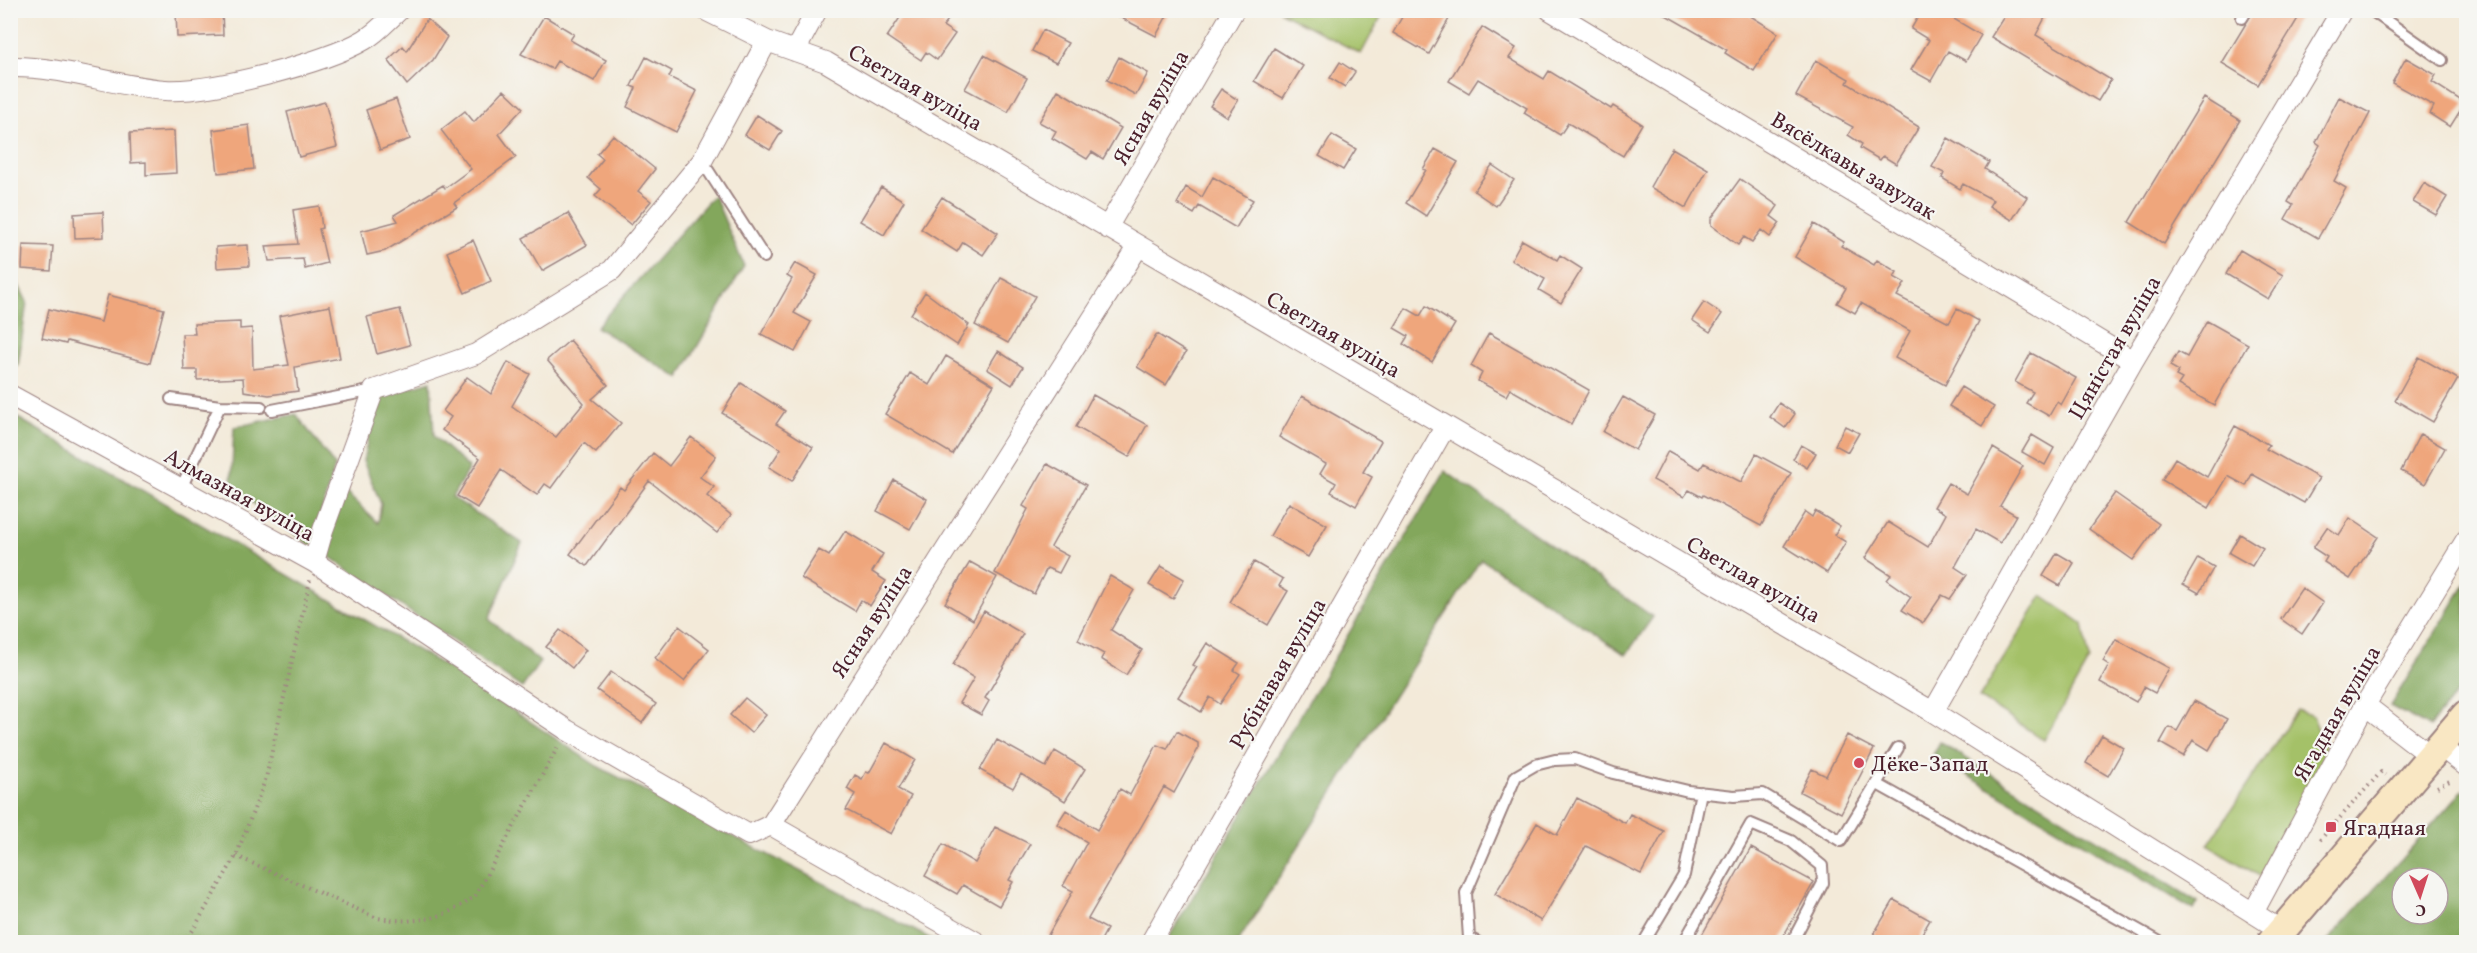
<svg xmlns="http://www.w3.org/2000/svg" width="2477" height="953" font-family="Vollkorn,serif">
<rect width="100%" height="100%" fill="#f6f6f2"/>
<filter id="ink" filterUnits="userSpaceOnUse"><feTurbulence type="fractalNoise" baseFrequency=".0167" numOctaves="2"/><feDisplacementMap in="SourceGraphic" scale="12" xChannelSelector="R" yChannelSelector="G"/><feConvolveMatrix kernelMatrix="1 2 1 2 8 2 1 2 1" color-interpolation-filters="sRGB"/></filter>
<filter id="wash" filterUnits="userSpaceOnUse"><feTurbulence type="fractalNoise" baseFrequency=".008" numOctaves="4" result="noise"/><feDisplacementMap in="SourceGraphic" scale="24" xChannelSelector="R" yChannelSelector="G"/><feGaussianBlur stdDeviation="1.35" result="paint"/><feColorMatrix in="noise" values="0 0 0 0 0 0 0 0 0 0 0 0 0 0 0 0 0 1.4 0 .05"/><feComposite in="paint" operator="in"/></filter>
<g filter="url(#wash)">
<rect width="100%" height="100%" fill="#f3ead9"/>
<!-- green -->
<path fill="#a4c168" stroke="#77704a" stroke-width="1.5" d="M1279 11 1384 10V11L1361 54Z
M2042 596 2083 624 2089 660 2044 740 1979 698Z
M2297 710 2313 716 2328 757 2263 878 2208 845Z"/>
<!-- forest -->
<path fill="#83a75c" stroke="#666344" stroke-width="1.5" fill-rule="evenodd" d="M714 195 744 266 679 378 596 327Z
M10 268 27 302 18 366 11 364Z
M431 381 434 436 469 468 452 497 522 543 489 619 540 662 522 688 321 551 345 492 378 523 381 504 363 461 377 397Z
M11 414 460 675 597 766 937 942H11Z
M296 414 335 466 311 546 231 487 234 427Z
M1445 471 1653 617 1626 655 1481 559 1238 942H1166Z
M2466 583V682L2429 727 2390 706Z
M1940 742 2198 902 2194 910 1933 755Z
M2463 790 2466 793V942H2327ZM2402 878H2438V914H2402Z"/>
<g id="blocks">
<!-- building -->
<path fill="#efa67c" d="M176 10H222L223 35 177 37Z
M905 10H934L948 20 943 26 955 34 937 60 926 52 921 60 887 37Z
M1106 10H1170L1156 36Z
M1406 10H1454L1429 54 1393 33Z
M1657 10H1741L1778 33 1754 71 1725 53 1727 50Z
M1922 10H1939L1981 35 1966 61 1948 51 1931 81 1911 70 1929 40 1911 29Z
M2008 10H2049L2036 35 2111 80 2098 101 1991 37Z
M2254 10H2303L2258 85 2222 63Z
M544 16 574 34 570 40 606 60 594 81 557 61 552 69 521 54Z
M427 19 447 37 433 60 407 85 388 60 403 46 407 51Z
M1482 27 1516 48 1509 58 1544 79 1549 71 1611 109 1613 106 1642 124 1623 156 1568 123 1560 135 1524 113 1527 108 1478 79 1469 93 1449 81Z
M1043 30 1068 43 1056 63 1032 51Z
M1274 48 1303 66 1283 98 1254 81Z
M984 55 1027 78 1008 112 965 89Z
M646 57 672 71 669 77 697 91 676 132 627 107 636 88 631 86Z
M1119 57 1148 73 1136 95 1107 80Z
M2406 58 2436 75 2432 82 2465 103 2450 127 2430 114 2434 106 2392 83Z
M1816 60 1849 79 1847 83 1919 127 1896 164 1883 156 1880 160 1860 148 1862 144 1848 135 1853 127 1796 96Z
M1340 62 1355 72 1345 87 1330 78Z
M1221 89 1238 100 1227 117 1210 106Z
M504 90 523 108 499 134 516 157 454 203 457 207 385 251 367 255 361 231 398 221 394 215 443 185 445 188 471 169 441 130 465 111 474 122Z
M1058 90 1121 128 1103 159 1092 152 1087 159 1052 138 1056 131 1039 122Z
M2339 97 2370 113 2334 181 2346 188 2318 238 2285 219 2293 205 2288 202 2320 145 2316 142Z
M2204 98 2240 120 2164 244 2129 222Z
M396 99 410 139 380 150 366 110Z
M325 102 337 147 299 157 287 112Z
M757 115 782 131 770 150 745 135Z
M249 125 254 169 218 173 213 130Z
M174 131 176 173 146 175V162L131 163 130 133Z
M613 135 655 169 638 191 651 201 631 225 595 196 601 189 588 178 603 159 597 154Z
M1332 135 1356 149 1343 170 1319 156Z
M1948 138 1989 162 1985 169 2027 197 2012 220 1989 206 1993 200 1963 184 1960 189 1942 178 1944 173 1932 167Z
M1672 148 1708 169 1686 208 1650 187Z
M1435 149 1458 162 1426 216 1406 203 1426 170 1423 169Z
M1492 165 1514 180 1496 206 1474 191Z
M1213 177 1253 200 1236 228 1199 206 1194 214 1177 204 1186 187 1202 197Z
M1740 179 1778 206 1771 216 1780 223 1770 237 1761 230 1752 242 1744 237 1738 245 1711 225V219Z
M2424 183 2447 197 2436 215 2413 202Z
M881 187 904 201 884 235 860 221Z
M942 197 998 233 983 255 963 242 957 252 921 229Z
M319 206 322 228 319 229 327 263 305 269 303 259 269 261 266 246 298 244 293 210Z
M103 212 104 237 75 238 74 214Z
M568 213 587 245 542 271 523 238Z
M1814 224 1844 242 1841 246 1874 265 1877 260 1897 272 1894 277 1905 283 1897 296 1949 323 1957 309 1979 321 1945 385 1895 358 1910 331 1861 303 1855 313 1837 303 1846 288 1795 257Z
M473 240 491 281 465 293 447 252Z
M1522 240 1557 260 1560 255 1582 269 1561 303 1539 290 1545 279 1511 260Z
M23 245 53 246 51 271 22 269Z
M248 245 249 266 217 268 216 247Z
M2240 250 2283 275 2268 299 2226 274Z
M795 263 817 275 794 313 811 322 795 352 761 334 792 279 787 276Z
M1001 278 1035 296 1008 343 975 325Z
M925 292 969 325 957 345 911 314Z
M108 295 164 309 150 363 67 341 66 344 42 338 49 309 101 322Z
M1704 302 1722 314 1710 332 1692 320Z
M330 306 340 358 295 367 298 391 269 395 244 391 243 378 197 380V370H184L182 334H195L194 324 240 322V329L252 328 253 369 289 365 279 316Z
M1426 306 1455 324 1432 362 1403 344 1408 336 1394 328 1406 308 1420 316Z
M400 309 410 345 377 354 367 317Z
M2207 321 2248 344 2214 405 2178 385 2182 379 2176 376 2179 371 2170 366 2178 352 2187 357Z
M1489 333 1589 390 1571 424 1510 389 1506 396 1478 381 1482 373 1471 366Z
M1157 334 1186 352 1166 385 1137 367Z
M570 340 608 385 592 399 621 423 596 453 584 443 551 488 545 484 537 495 501 470 477 508 457 496 480 458 442 430 451 417 443 411 467 377 491 394 508 362 530 374 512 406 556 437 584 403 547 360Z
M998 351 1023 367 1012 385 987 369Z
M2031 353 2076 378 2061 405 2057 402 2049 416 2026 403 2033 392 2015 382Z
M946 356 994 385 952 454 885 414 910 373 929 385Z
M2419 357 2458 379 2433 422 2395 400Z
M741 383 785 411 776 424 813 447 792 481 769 467 781 449 722 413Z
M1961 387 1994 407 1982 426 1949 406Z
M1093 395 1147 425 1129 457 1076 427Z
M1302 396 1381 441 1363 472 1372 477 1356 506 1331 492 1336 483 1320 474 1326 464 1279 437Z
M1623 397 1655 415 1635 450 1603 432Z
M1779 403 1795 414 1785 428 1770 417Z
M1845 426 1859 433 1848 452 1835 445Z
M2235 426 2269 445 2266 449 2319 478 2304 503 2252 474 2246 486 2228 476 2209 508 2162 480 2175 458 2207 477Z
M2420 434 2445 448 2425 484 2401 471Z
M2032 435 2054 448 2045 465 2022 452Z
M691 437 716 456 700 477 714 487 707 496 731 515 717 533 649 481 587 566 570 554 620 487 624 490 653 453 669 466Z
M1801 445 1816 453 1807 468 1793 459Z
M1993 448 2023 466 2000 506 2016 515 2000 543 1976 529 1955 567 1967 575 1950 599 1942 595 1923 623 1902 610 1911 597 1887 580 1891 575 1865 558 1888 522 1928 547 1946 514 1934 507 1948 483 1967 494Z
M1668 451 1700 469 1704 463 1741 482 1756 454 1791 473 1761 526 1703 495 1702 497 1689 490 1684 497 1653 480Z
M1047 464 1086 485 1051 547 1068 556 1059 573 1047 568 1034 594 995 573 1028 509 1023 506Z
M894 480 927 499 910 529 877 511Z
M2115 493 2159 524 2133 560 2089 529Z
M1289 503 1327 525 1308 557 1270 536Z
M1815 511 1840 526 1834 535 1846 542 1827 573 1784 546 1805 512 1812 517Z
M2350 518 2378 537 2350 579 2324 562 2327 557 2313 548 2327 527 2339 535Z
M845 531 883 554 872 572 886 581 870 606 861 600 855 611 801 578 819 550 829 556Z
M2240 534 2263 548 2252 566 2229 553Z
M2057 553 2074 563 2060 586 2043 576Z
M2198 558 2214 567 2199 593 2183 584Z
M970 562 997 577 973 620 945 603Z
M1254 562 1283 579 1279 586 1288 591 1268 625 1230 602Z
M1161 566 1184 579 1173 599 1149 585Z
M1110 576 1134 590 1111 630 1142 650 1126 675 1101 659 1104 654 1078 640Z
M2302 588 2323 603 2302 634 2281 619Z
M984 611 1023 634 985 698 989 701 981 715 959 703 974 678 953 665Z
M679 626 709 649 684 681 655 658Z
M560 630 586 650 572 668 546 647Z
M2116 639 2169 668 2155 693 2144 687 2136 702 2100 682 2109 665 2103 661Z
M1207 643 1239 663 1234 670 1240 674 1220 704 1210 697 1201 712 1178 697 1197 667 1193 665Z
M611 672 656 704 642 723 597 690Z
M745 698 766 715 751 733 730 715Z
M2194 701 2227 719 2209 750 2193 740 2183 756 2160 743 2169 727 2177 731Z
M1177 731 1198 743V749L1174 793 1164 787 1088 919 1107 929 1100 942H1061L1048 935 1073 891 1063 886 1087 842 1057 824 1066 810 1097 830 1120 789 1130 795 1157 745 1167 749Z
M1847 735 1874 749 1841 813 1800 792 1812 769 1826 776Z
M2102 735 2124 748 2108 776 2086 763Z
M997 740 1046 767 1055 751 1085 769 1065 801 1021 774 1013 788 980 770Z
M886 743 915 760 898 789 911 796 891 834 846 810 855 794 847 789 855 775 862 779 866 772 869 773Z
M1577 798 1625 823 1630 814 1664 831 1641 874 1586 846 1541 921 1495 894 1537 823 1557 835Z
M995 827 1030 844 1009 880 1013 882 999 906 963 885 957 894 925 876 943 844 975 863Z
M1751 848 1814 882 1780 942H1698Z
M1894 900 1930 920 1917 942H1869Z"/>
</g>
</g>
<g filter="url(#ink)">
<use href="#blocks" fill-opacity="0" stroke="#9e8482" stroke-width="1.5"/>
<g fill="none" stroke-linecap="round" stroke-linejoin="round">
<!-- lane casing -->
<g stroke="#9e8482" stroke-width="14">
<path id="lane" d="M2371 10 2442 60
M2242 18 2247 10
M702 161 764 257
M171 399 220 406
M272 410 374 390
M181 488 220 406 261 407
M1877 784 2160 942
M1477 942 1469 938 1466 893 1516 776 1535 765 1555 760 1575 759 1613 773 1688 791 1734 796 1763 794 1841 841 1898 748
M1644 942 1684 875 1701 792
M1684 942 1751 824 1791 841 1822 866 1823 883 1792 942"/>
</g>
<!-- street casing -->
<g stroke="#9e8482" stroke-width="22">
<path id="street" d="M705 10 767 41 826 62 1933 712 2282 931
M1550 10 2133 361
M795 51 817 10
M10 67C63 66 113 86 165 90 209 93 325 63 364 40 377 33 388 20 399 10
M1107 228 1234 10
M10 395 314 562 567 730 749 835 771 825 1138 247
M314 562 323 530 374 390 476 354 612 270 702 161 767 41
M2365 705 2431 756
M1933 712 2133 361 2342 10
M2440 746 2466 766
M771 825 976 942
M2253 913 2365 705 2466 540
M1151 942 1445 427"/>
</g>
<!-- secondary casing -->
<g stroke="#9e8482" stroke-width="32">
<path id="secondary" d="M2272 942 2466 715"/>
</g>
<!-- path -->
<path stroke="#9e8482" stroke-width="4" stroke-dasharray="1.5 4.5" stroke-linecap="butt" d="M2437 787 2452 780
M2320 840 2381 772 2385 775
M236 856 377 918C416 924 444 920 475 896L559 745
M186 942 236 856 266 778 310 580"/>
<!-- lane -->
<use href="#lane" stroke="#fff" stroke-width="10"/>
<!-- street -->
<use href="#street" stroke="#fff" stroke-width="20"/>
<!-- secondary -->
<use href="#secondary" stroke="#f9e7c3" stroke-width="28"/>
</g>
</g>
<!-- markers -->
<g fill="#d1495b" stroke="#f6f6f2" stroke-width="2">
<circle cx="1859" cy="763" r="6"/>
<rect x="2325" y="821" width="12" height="12" rx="3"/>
</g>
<g text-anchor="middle" stroke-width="4.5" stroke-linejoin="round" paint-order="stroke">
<!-- street labels -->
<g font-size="22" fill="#4a1f2b" stroke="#f6f6f2">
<text transform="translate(916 87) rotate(30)" y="8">Светлая вуліца</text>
<text transform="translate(1150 107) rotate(-60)" y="8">Ясная вуліца</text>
<text transform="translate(1854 165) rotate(31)" y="8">Вясёлкавы завулак</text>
<text transform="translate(1334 334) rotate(30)" y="8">Светлая вуліца</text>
<text transform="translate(2114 347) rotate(-60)" y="8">Цяністая вуліца</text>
<text transform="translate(240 494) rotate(29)" y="8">Алмазная вуліца</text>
<text transform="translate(1754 579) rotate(30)" y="8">Светлая вуліца</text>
<text transform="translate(871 621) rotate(-57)" y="8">Ясная вуліца</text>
<text transform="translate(1277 673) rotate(-60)" y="8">Рубінавая вуліца</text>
<text transform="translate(2336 713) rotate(-60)" y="8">Ягадная вуліца</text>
</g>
<!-- poi labels -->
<g font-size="22" fill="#4a1f2b" stroke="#f6f6f2" text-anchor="start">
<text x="1871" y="771">Дёке-Запад</text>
<text x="2343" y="835">Ягадная</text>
</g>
</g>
<!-- margin -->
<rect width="2477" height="953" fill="none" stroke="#f6f6f2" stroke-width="36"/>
<!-- north arrow -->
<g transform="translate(2420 896) rotate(177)"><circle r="28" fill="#f6f6f2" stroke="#b1a0a2" stroke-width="1.5"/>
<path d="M0-4.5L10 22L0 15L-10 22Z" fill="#d1495b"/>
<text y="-9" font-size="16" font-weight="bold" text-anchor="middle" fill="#4a1f2b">С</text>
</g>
</svg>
